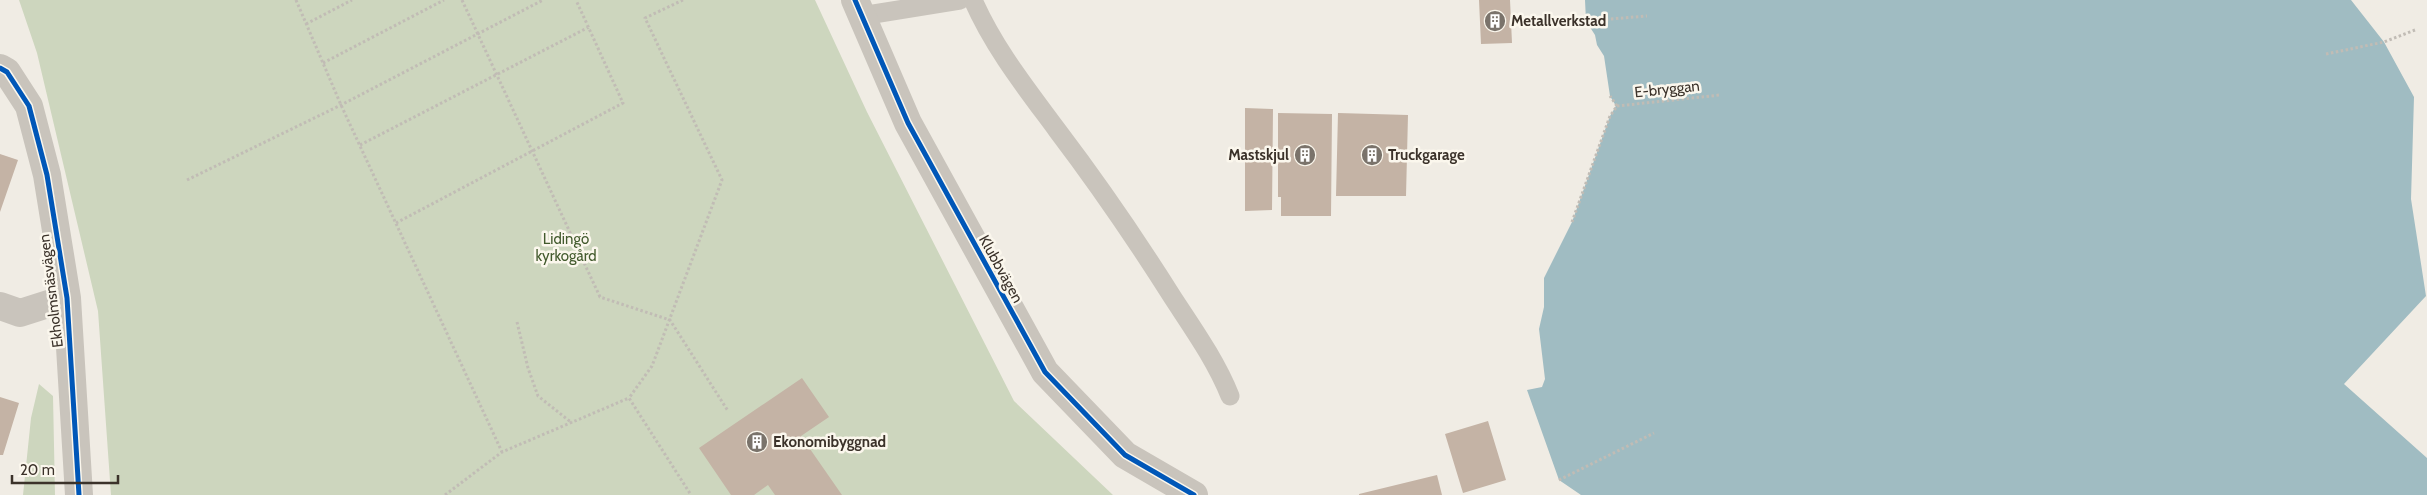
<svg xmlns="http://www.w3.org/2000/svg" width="2427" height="495" font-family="Cabin,sans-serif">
<rect width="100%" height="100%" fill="#f0ece4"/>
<!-- green -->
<path fill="#cdd6be" d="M19 0H815L867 112 1014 401 1113 495H111L98 311 37 53Z
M39 384 53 396 55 495H23L31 418Z"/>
<!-- water -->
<path fill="#a0bcc2" d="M1585 0H2351L2384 42 2414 97 2411 199 2426 296 2344 384 2427 458V495H1581L1559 480 1527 390 1542 387 1545 379 1539 329 1544 307V278L1572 222 1610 116 1616 106 1610 96 1604 56 1597 45 1595 35 1586 21Z"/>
<!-- building -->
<path fill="#c4b3a5" d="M1479 0H1510L1512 43 1481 44Z
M1245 108 1273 109 1272 210 1245 211Z
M1278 113 1332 114 1331 216H1281V197H1278Z
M1338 113 1408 115 1406 196H1336Z
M0 154 18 160 0 212Z
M802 378 829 417 801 436 842 495H775L768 485 754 495H731L699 448Z
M0 397 19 403 3 455H0Z
M1488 421 1506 480 1463 493 1445 434Z
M1437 475 1442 495H1359V494Z"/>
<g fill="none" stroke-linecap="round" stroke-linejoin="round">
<!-- path -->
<path stroke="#c1bcb5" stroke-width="3" stroke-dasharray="2.5 2.5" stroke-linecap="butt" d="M296 0 341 105 502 452
M462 0 600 297 670 320 728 411
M683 0 645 18 722 180 652 366 629 398 691 495
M1586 21 1647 16
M306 24 352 0
M2326 54 2384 42 2415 30
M323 63 444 0
M1617 106 1720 95
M360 145 589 27
M187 180 341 105 543 0
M1572 222 1610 116 1617 106 1610 96
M396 223 623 103 576 0
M517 322 528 368 538 396 572 423
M1559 480 1654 433
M445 495 502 452 629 398"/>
<!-- lane -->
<path stroke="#c9c4bc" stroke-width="19" d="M973 0C994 48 1026 88 1057 130 1098 184 1137 241 1173 298 1194 330 1216 361 1230 396
M861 16 960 0"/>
<!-- street -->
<path stroke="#c9c4bc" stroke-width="28" d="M855 0 908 123 1045 372 1125 455 1194 495
M0 68 7 72 29 106 47 175 67 298 79 495
M0 306 20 313 67 298"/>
<!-- cycleway casing -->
<g stroke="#fbf7ed" stroke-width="8">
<path id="cycleway" d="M855 0 908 123 1045 372 1125 455 1194 495
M0 68 7 72 29 106 47 175 67 298 79 495"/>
</g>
<!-- cycleway -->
<use href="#cycleway" stroke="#0057b8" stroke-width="5"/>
</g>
<!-- icons -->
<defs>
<g id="building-disc" transform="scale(1.125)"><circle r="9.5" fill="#7a736b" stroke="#fbf7ed"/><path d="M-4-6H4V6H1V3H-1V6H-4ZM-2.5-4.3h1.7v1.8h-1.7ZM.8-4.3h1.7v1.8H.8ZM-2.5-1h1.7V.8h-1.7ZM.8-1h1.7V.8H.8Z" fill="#fff"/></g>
</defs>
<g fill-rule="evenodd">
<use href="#building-disc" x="1495" y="21"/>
<use href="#building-disc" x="1305" y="155"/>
<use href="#building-disc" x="1372" y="155"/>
<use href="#building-disc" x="757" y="442"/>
</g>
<g text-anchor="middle" stroke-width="5" stroke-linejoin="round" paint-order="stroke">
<!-- poi labels -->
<g font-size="15" font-weight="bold" fill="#3b322a" stroke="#fbf7ed" text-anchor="start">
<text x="1511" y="26">Metallverkstad</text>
<text x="1289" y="160" text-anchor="end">Mastskjul</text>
<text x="1388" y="160">Truckgarage</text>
<text x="773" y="447">Ekonomibyggnad</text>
</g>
<!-- street labels -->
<g font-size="15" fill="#3b322a" stroke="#fbf7ed">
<text transform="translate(1667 89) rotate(-6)" y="5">E-bryggan</text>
<text transform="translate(1001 269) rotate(61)" y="5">Klubbvägen</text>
<text transform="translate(51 291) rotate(-97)" y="5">Ekholmsnäsvägen</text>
</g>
<!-- park labels -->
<g font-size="15" fill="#425a2d" stroke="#fbf7ed">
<text x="566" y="244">Lidingö<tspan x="566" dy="17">kyrkogård</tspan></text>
</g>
</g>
<!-- scale -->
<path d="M12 475v8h106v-8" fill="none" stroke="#3b322a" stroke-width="2.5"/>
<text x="20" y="475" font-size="15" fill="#3b322a" stroke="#fbf7ed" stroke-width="4" paint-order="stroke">20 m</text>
</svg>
